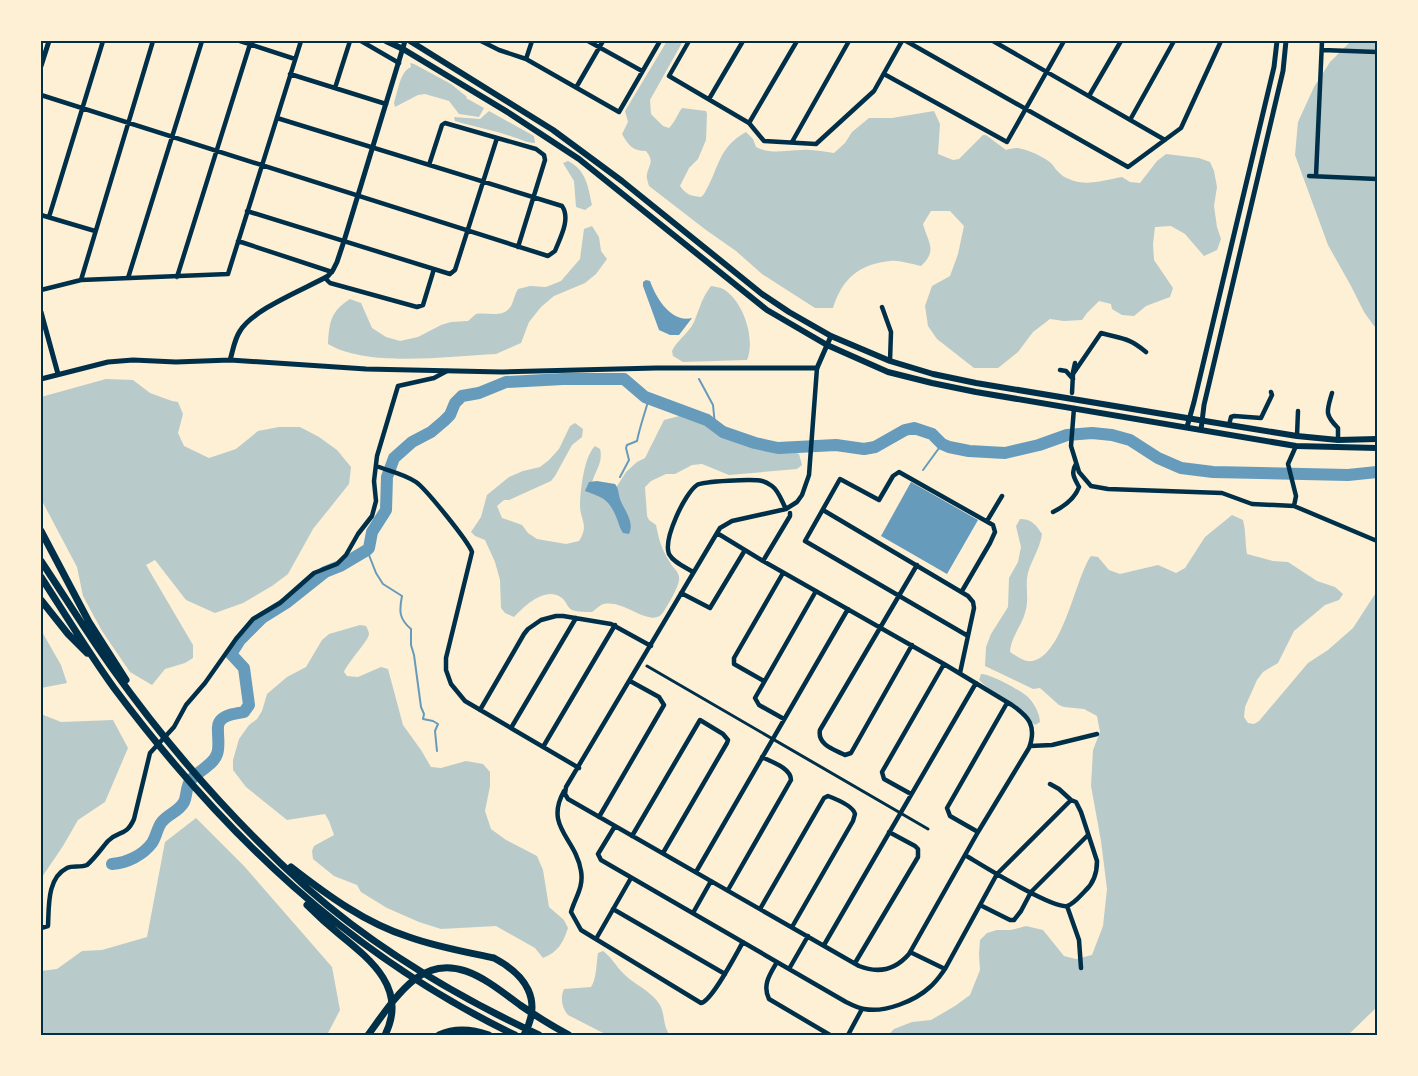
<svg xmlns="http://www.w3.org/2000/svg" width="1418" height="1076" font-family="'PT Sans Narrow',sans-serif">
<rect width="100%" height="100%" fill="#fdf0d5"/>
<!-- green -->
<path fill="#b9caca" d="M667 41H683L650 100 651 114 663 126 669 128C675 122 677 115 682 108L706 111 707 114 706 140 698 159 689 168 680 186C686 194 690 196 701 197L704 194C719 169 718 147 746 132L753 139 756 147C771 155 786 150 802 150 813 149 824 152 834 153L845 143 852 132 869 118H892L934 111 940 124 938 154 953 160 959 159 983 135H986L1006 150C1009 149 1013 148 1017 148 1027 149 1045 157 1052 164 1057 171 1061 176 1069 179 1085 187 1105 180 1122 177L1130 182 1140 183 1157 161 1166 154 1199 158 1210 162 1214 171 1217 187 1214 206 1217 227 1221 239 1217 250 1204 256 1185 234 1171 226 1155 227 1153 244 1154 260 1173 288 1170 297 1146 306 1134 316 1122 315 1112 309 1111 304 1099 301 1087 313 1082 320 1064 321 1050 319 1033 332 1018 352 998 368H974L937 339 928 326 925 306 932 286 950 276 958 254 964 226 950 211H931L923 224C928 243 938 250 921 266 911 264 899 260 890 261 859 264 842 279 833 308H815L762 274 736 251 706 230 649 186C648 182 646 177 647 174 650 162 654 162 646 151 633 151 629 146 622 134L628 122 625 111Z
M1351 41H1377V327L1374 326 1364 312 1351 286 1328 245 1295 155 1298 122 1314 87 1330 62Z
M410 63 414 64 451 84 467 97 466 98 484 108 479 117 459 114 449 101 425 94 418 95 395 107 394 103C398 91 400 71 411 67Z
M489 111 534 136 535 143C526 143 521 139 513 137 494 130 474 127 455 121L454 117 480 119Z
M568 161C586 170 588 186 592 205L585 210 576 207 574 181 563 163Z
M592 226 599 237 601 251 607 259 596 274 585 283 554 296 541 307 529 322 521 343 496 354C448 356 369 368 328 344 329 322 331 311 350 299L361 303 372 328 386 337 400 341 418 337 441 325 451 322 468 321 476 314C490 312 505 319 512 304 514 299 515 294 518 289L530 286 546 287 561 281 580 259 584 229Z
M711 286C715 287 720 287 723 289 743 300 756 339 747 360L683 362 673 356 672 351C677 340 689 333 694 322 700 308 701 299 711 286Z
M106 379 133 380 150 393 172 401 178 402 183 414 178 433 184 446 209 458 236 449 258 431 279 427H300L319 437 337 450 351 467 349 484 313 529 288 574 272 586 243 603 215 613 186 600 155 560 146 565 193 645V658L185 663 165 669 152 685 130 672 102 631 83 596 77 567 41 499V397Z
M691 413H700L748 439 775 445 799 454 802 465 797 469 729 475 702 464 692 465 675 474H666L651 481 645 487 647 516 649 520 656 525C660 544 662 550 673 567 676 570 680 575 679 580 678 588 668 605 664 611 652 632 623 596 601 605 598 607 595 610 592 612 586 612 578 612 572 610 567 607 566 601 562 598 546 585 524 606 514 617L505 613 501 608 500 580 495 562 485 540 475 536 471 532 481 517 487 495 509 477 523 471 540 467 549 460 559 449 570 426 575 423 583 429 582 437 572 445 555 476 551 481 509 500H504L497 506 502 518 522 525 528 533 537 539 566 544 579 541C590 524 579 519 580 503 581 487 584 457 595 446L600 449C604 463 593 473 591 487L614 491 626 472 637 462 645 458 664 420Z
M1232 515 1243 520C1246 532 1245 543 1247 554L1273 561 1288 562 1317 581 1335 587 1343 594 1339 600 1325 605 1294 631 1278 663 1263 672 1257 680 1245 707 1244 717 1248 723 1254 724 1259 721 1308 663 1328 650 1353 628 1377 591V1007L1348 1035H888L894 1029 912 1022 931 1020 955 1006 970 995 980 970 979 954 980 940 987 933 997 930H1011L1026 926 1043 930 1064 956 1076 959 1092 955 1103 926 1107 889 1101 841 1091 786 1093 750 1100 732 1097 716 1084 709 1064 707 1059 705 1040 688 1033 689 985 666 986 647 991 634 1008 607 1009 578 1018 562 1021 547 1016 526 1020 519C1032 519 1036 525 1042 534 1040 550 1029 563 1027 578 1026 590 1029 601 1025 613 1021 627 1011 637 1010 652 1015 655 1022 660 1027 661 1062 665 1075 577 1091 556L1098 557 1109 570 1120 574 1158 565 1176 573 1185 568 1205 537Z
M360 625 366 626C367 628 369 632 369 634 369 640 348 662 344 672L347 676 358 677 381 667 388 669 403 725 421 750 431 767 441 768 466 761 483 764 490 772V786L485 811 491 829 506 840 537 856 543 870 549 907 564 920 568 928C563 943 558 952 543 958L535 948 496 926 441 929 419 922 387 908 361 892 357 885 334 876 313 859 312 851 314 846 334 835 329 821 325 814 287 820 246 787 233 770V760L239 739 249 725 257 719 262 711 267 694 287 677 306 667 322 640 329 634Z
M41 630 61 665 67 683 41 688Z
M981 674C991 674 1020 690 1028 697 1034 703 1040 714 1040 722L1035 725C1028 720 1023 711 1015 705 1004 696 989 691 979 680Z
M41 714 61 722 113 720 128 748 105 802 78 820 63 846 42 877Z
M196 818 244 866 332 967 340 1010 327 1035H41V971L57 969 82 951 102 950 147 937 165 842Z
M603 951C612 958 614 963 621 971 632 984 651 990 660 1005 665 1014 663 1027 670 1035H607L568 1015C562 1008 560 998 564 989L591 987C597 978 596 964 598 953Z"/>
<!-- water -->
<path fill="#669bbc" d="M646 280 650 281C656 298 671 323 692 318L679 335H670L659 330 643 286V282Z
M597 481 615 484C619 489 618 493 620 499 624 510 635 522 629 534L623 533C620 529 619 524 617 519 609 499 604 498 585 491L589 482Z
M911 482 978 520 947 574 881 536Z"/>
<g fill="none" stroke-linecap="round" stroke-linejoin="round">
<!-- stream -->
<path stroke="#669bbc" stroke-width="2" d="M699 379 713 405 715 425
M923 470 942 444
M620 477 629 460 626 448 627 445 637 441C640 426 645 413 649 398
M367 550 376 573 383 584 402 596C399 611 399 619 411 629V645L414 655 421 707 424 714 423 719 433 721 438 724 435 731 437 751"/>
<!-- river -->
<path stroke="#669bbc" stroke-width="12" d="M112 864C127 863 143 855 152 843 156 837 157 829 161 823 167 814 179 812 184 802 187 796 186 787 190 781 197 771 213 766 217 754 221 744 215 727 220 721 225 714 236 714 244 712L249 705 244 668 231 654 240 640 262 618 286 603 325 572 340 566 367 550 369 548 372 532 386 510 387 477 394 458 412 442 431 432 444 421 450 415 455 403 462 396 479 393 506 382 563 379H624L645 397 707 420 723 432 755 443 778 448 836 445 864 449 875 447 905 430 914 428 932 434 942 444 949 447 969 451 1005 453 1039 445 1067 435 1092 433 1112 435 1130 440 1158 458 1181 468 1213 472 1348 475 1377 472"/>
<!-- pedestrian -->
<path stroke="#003049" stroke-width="3" d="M647 666 928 829"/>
<!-- minor -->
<path stroke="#003049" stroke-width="4.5" d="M240 41 295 59
M361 41 399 63
M481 41 499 50 526 59 619 112 660 41
M588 41 642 71
M689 41 669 76 749 123 764 141 816 144 874 91 902 41
M906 41 1128 167 1181 128 1221 41
M993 41 1165 140
M1322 50 1377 52
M526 59 532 41
M290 74 386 104
M884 74 1007 142 1064 41
M577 86 603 41
M335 88 350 41
M41 95 548 256 555 251C560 238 571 219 562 206L277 118
M1089 96 1121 41
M709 99 743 41
M1130 120 1174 41
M749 123 797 41
M792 142 849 41
M429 165 442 125 445 123 536 149 544 155 545 160 518 247
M1309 176 1377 179
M1316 176 1322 41
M247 211 450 274 455 270 497 138
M41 215 95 231
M49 217 103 41
M238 241 332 272
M177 277 251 41
M128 278 202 41
M325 278 330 283 417 307 423 305 434 269
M81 280 153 41
M41 290 81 280 228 274 301 41
M882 307 891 332 890 361
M1060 370 1066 371 1073 379
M1073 372 1075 363
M1072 393 1073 374 1101 333C1122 339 1128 337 1146 352
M1332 393C1327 411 1324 414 1338 428V440
M1074 408 1071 446 1079 472 1091 486 1108 489 1222 493 1252 504 1294 506 1377 541
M1229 425 1231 417 1234 416 1261 418 1272 395 1271 392
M1297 436 1298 411
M376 466C389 471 405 474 416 482 426 489 468 541 472 552L446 658V670L451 684 465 701 579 768
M1294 506 1296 496 1288 464 1296 446
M823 510 968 596 973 602 974 608 960 673
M1053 512C1063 507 1075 498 1079 487 1075 479 1070 473 1076 464
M987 521 1002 496
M717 533 763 561 944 664 1012 705C1029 717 1037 726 1029 748L978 832 909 954C896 969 879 974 859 966L568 799 565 794 566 787 717 533 720 528 732 521 786 509 797 502 802 495 809 475 817 368
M763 561 790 516V513
M693 572C685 567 673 562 669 554 663 539 685 493 697 485 703 481 754 479 762 481 766 482 769 484 772 486 779 491 782 502 786 509
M962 591 990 543 995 532 993 525 899 472 893 476 879 500 840 479 805 541 968 636
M681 593 710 608 745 550
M912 645 851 753 845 755C835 750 817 745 820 730L917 565
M764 681 734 664V658L783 573
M480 710 524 634 528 629 541 620 556 616H563L611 624 651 646
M784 719 759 705 755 698 816 591
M511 728 576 618
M1030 746 1052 745 1097 734
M543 747 615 625
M1050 784 1059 789 1071 800
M564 791C544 827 576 838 581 871 584 887 575 898 571 912L581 930 701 1003C712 1001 736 954 743 942
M911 794 884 779 882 772 944 664
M599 817 664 705 659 697 630 681
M615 826 598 854 601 860 846 1002C852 1005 858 1008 864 1009 885 1013 915 1001 930 987 936 982 940 976 945 969L997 874 1071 800 1076 802 1081 812 1097 861C1097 873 1094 883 1085 891 1080 896 1074 904 1067 906 1052 909 982 865 965 855
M978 832 950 816 947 808 1007 703
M632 836 700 720 723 734 728 740 727 743 663 853
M696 872 848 609
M728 890 791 780C791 768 772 762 762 757
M980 905 1010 920H1014L1021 911 1031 892 1088 835
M1067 906 1079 940 1081 968
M613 909 725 974
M760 909 824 798 828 796C836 799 853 806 855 814L853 821 792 927
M693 913 711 881
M41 928 48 926C49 906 47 878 67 868 73 865 80 868 87 865 95 858 101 849 108 841 119 830 126 837 134 819L150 753 174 727 186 705 205 683 236 639 253 619 280 603 314 573 337 564 346 555 358 534 372 516 376 501 374 481 377 456 398 386 434 378 447 371
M596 939 631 878
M824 945 976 683
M910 952 945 969
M777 962C770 974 762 985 769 999L830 1035
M855 963 918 857V849L915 846 889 832
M789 969 808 936
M848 1035 862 1009"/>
<!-- tertiary -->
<path stroke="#003049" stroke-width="5" d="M41 66 49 41
M41 312 58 374
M230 360C233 351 234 340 240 331 253 309 305 289 328 276L333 270 337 262 344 241 405 41
M41 379 108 362 133 360 176 362 230 360 366 369 502 372 656 368H817L831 336
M1187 427 1194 402 1274 67 1277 41
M1201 430 1204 405 1283 71 1286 41"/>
<!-- primary -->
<path stroke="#003049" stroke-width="6" d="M386 41 403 49 509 113 579 159 767 310 827 345 888 372 932 383 976 392 1296 446 1377 448
M410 41 553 130 622 181 762 294 789 312 831 336 890 361 933 374 976 383 1229 425 1297 436 1338 440 1377 439"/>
<!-- trunk -->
<path stroke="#003049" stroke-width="7" d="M41 531 89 622 126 680
M41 561C65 597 87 633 112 668 169 748 234 822 307 888 376 949 456 996 539 1035
M41 577C65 614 88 652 114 688 223 834 349 955 515 1035
M41 600 68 634 87 653
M291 867C327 895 365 923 409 937 437 947 466 952 494 958 526 975 543 1000 524 1035
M307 905C317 915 328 925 339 934 371 960 408 989 385 1035
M368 1035C382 1016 396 994 415 979 453 950 490 983 520 1005 536 1016 552 1026 569 1035
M439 1035C456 1027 472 1029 489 1035"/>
</g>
<!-- border -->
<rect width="1418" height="1076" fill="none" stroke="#fdf0d5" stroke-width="85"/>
<rect x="42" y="42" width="1334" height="992" fill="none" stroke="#003049" stroke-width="2"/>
</svg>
